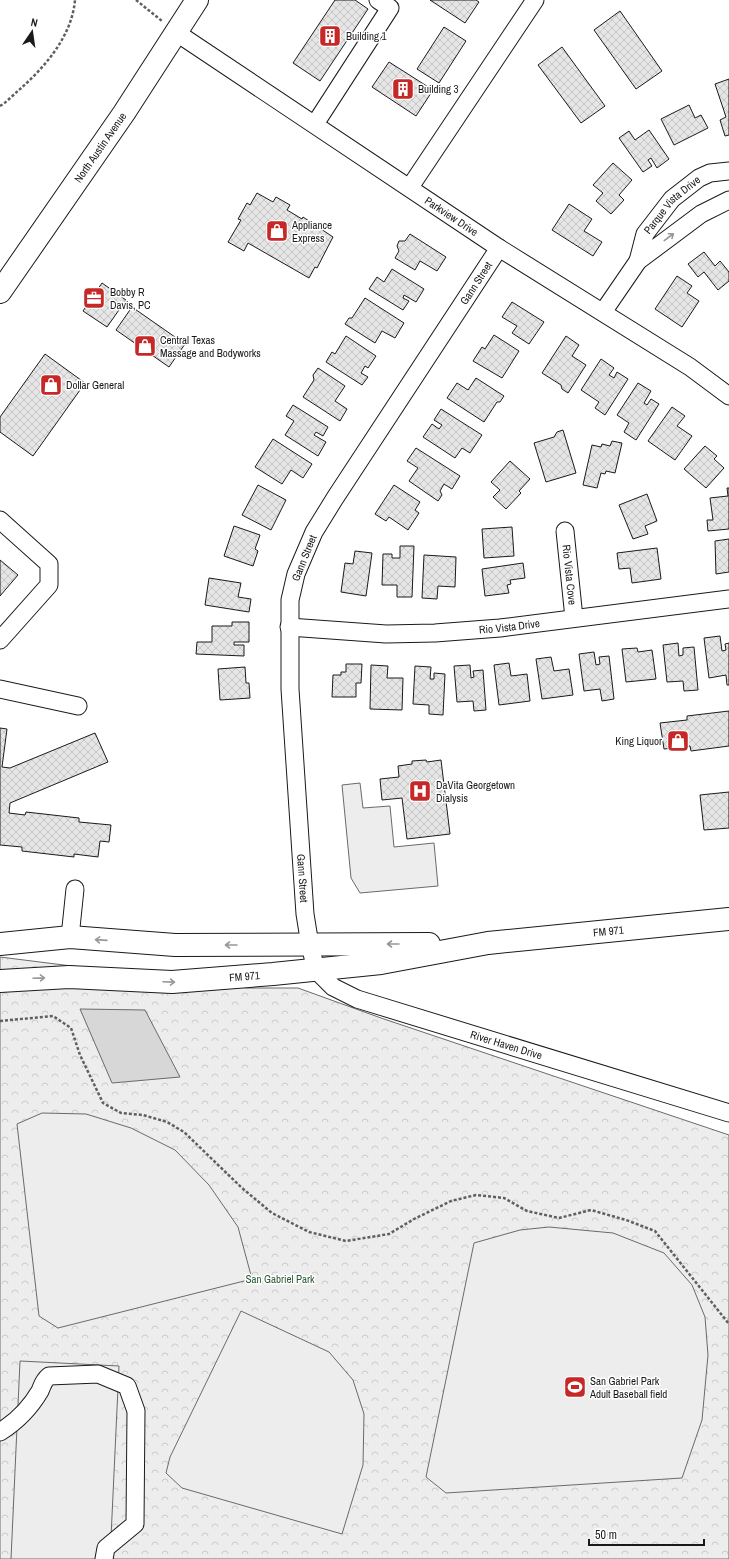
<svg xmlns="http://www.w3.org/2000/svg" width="729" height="1559" viewBox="0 0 729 1559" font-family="'Archivo Narrow',sans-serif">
<defs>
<pattern id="park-crowns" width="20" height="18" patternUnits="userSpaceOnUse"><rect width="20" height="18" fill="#ededed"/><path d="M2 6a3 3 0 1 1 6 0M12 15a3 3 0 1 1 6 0" fill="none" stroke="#cbcbcb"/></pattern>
<pattern id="building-cross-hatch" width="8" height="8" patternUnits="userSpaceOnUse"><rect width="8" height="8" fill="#e6e6e6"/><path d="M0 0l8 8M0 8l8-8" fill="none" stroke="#c5c5c5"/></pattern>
</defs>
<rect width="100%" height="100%" fill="#fff"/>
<polygon fill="url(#park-crowns)" stroke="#6a6a6a" points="0,957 247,988 298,988 381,1018 729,1135 729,1559 0,1559"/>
<g fill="#ededed" stroke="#6a6a6a">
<polygon points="360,783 363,808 390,806 394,847 434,843 438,886 360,893 351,878 342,785"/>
<polygon points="42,1113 86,1114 131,1128 175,1150 209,1185 238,1227 252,1279 58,1328 39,1316 17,1124"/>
<polygon points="549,1227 613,1233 664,1253 692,1285 705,1317 708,1355 702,1420 682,1478 446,1493 426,1477 474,1243 520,1230"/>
<polygon points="241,1311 329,1352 353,1380 364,1414 363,1465 342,1534 182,1488 166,1473 170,1457"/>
<polygon points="20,1361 119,1366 110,1559 11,1559"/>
</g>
<polygon fill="#d7d7d7" stroke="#6a6a6a" points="80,1009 145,1010 180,1077 112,1083"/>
<g fill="url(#building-cross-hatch)" stroke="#1a1a1a">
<polygon points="335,0 355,0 368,9 320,81 293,63"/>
<polygon points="430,0 476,0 479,2 465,23"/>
<polygon points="620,11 662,71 636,89 594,30"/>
<polygon points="444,27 466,41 439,83 417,69"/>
<polygon points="562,47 605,106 581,123 538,65"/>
<polygon points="389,62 433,90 416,116 372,87"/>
<polygon points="729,79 729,135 725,136 720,120 726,117 715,84"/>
<polygon points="689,105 695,118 701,115 708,128 674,145 661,119"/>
<polygon points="649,130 669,159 657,168 651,158 648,160 652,166 643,172 619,138 629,131 635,140"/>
<polygon points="613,163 632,180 619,195 624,200 611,214 596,201 603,193 593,185"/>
<polygon points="257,193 273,202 276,197 290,205 287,210 302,219 303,217 333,237 317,268 315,267 309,278 248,243 244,251 228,242 241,220 238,219 247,203 250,205"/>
<polygon points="569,204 592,219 584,231 602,242 593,256 552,230"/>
<polygon points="410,234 446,257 437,271 420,261 415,270 395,258 399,251 397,246 399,241 405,241"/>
<polygon points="704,252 715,266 720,261 729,272 729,281 718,290 704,272 698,277 688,264"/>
<polygon points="392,269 424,289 416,302 404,295 403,298 409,301 403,310 369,289 377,277 384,282"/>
<polygon points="677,276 692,286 687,293 699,301 682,327 655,309"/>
<polygon points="102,283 126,300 107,327 83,311"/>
<polygon points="365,298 404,323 395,338 382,331 375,343 345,324 349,318 352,318"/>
<polygon points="512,302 544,322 529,344 512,333 517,326 502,317"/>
<polygon points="132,307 185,344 169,367 116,330"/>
<polygon points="494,335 519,351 502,378 473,361 482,347 485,349"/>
<polygon points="346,336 376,356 368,368 365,366 361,373 368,377 362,385 326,362 332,352 335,354"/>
<polygon points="566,336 579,345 572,356 586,365 568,393 562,389 561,385 542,373"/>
<polygon points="45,354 85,383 33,456 0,432 0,417"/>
<polygon points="601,359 614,368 609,375 614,378 617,372 628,379 605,415 595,408 599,402 581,390"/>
<polygon points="318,368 345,386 335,401 347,409 340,421 303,397 314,380 313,375"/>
<polygon points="476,378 504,396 500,402 497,402 484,422 447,398 457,383 468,390"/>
<polygon points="638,383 651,391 644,403 647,405 651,399 659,404 636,440 624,432 629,423 617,415"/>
<polygon points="293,405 328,427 323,436 316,432 314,435 326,442 318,456 285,435 294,421 286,416"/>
<polygon points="672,407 685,416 677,426 692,436 675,460 648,441"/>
<polygon points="441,409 482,435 470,453 462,448 455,458 423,437 432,424 439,429 442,425 434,420"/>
<polygon points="563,430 576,473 546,482 534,443 554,437 557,432"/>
<polygon points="273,439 312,464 303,478 291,470 282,484 255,467"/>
<polygon points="612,441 622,443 615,473 606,471 605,474 601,473 597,488 583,485 592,445 601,447 602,444 610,446"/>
<polygon points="705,446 717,456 714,459 724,468 706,488 684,469"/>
<polygon points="416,448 460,476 452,489 444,484 440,491 442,495 438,501 409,481 418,468 407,461"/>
<polygon points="510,461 530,479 519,491 521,493 506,509 493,497 500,490 491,482"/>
<polygon points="258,485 286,500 271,530 242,515"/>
<polygon points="394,485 420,502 415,510 419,513 408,530 389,517 386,521 375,514"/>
<polygon points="727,488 729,488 729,529 708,531 707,520 713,520 710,498 728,496"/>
<polygon points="647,494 657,521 645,526 648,534 633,539 619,505"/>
<polygon points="234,526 260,535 255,549 258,551 253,566 224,556"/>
<polygon points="512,527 514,556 484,558 482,529"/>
<polygon points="729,539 729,572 716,574 715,541"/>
<polygon points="400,546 414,546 412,597 397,597 397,585 382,585 383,554 392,554 392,558 400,558"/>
<polygon points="657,548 661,579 632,583 630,568 619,569 617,553"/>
<polygon points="355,551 372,553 366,596 341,592 345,563 353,564"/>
<polygon points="424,555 456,557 455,587 438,586 437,599 422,598"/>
<polygon points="0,560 18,575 0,596"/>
<polygon points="523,563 525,578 510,580 511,584 507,585 509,593 485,596 482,569"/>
<polygon points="209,578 241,583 238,597 251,599 249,612 205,605"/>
<polygon points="232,622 249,622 249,642 234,642 234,645 244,645 244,656 196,654 197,642 212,642 212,626 232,626"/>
<polygon points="720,636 722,651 726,650 725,644 729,643 729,685 727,685 726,675 709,678 704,638"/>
<polygon points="678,643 679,656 683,655 683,648 694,647 698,690 684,691 683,681 667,682 663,645"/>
<polygon points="637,648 638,652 652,650 656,679 626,682 622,649"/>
<polygon points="594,652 596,665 600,664 599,657 609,656 614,699 602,701 600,689 584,691 579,654"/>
<polygon points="551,657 554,671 569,669 573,695 542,699 536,659"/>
<polygon points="509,663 511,676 527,674 530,701 499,705 494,665"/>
<polygon points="346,664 362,664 361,683 356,683 356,697 332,697 333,675 341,675 341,672 346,672"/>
<polygon points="371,665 388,666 387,678 403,678 402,710 370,709"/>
<polygon points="470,665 471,678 474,677 473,671 483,670 486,710 474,711 473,701 457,702 454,666"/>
<polygon points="415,666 431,667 430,679 434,679 434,673 445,674 443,715 429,714 429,705 413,704"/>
<polygon points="245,667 246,683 249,683 250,698 220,700 218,669"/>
<polygon points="729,711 729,746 691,751 690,746 664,749 660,723 687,720 687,716"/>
<polygon points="0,728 7,729 2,767 10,768 95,733 108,762 10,803 9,813 25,815 26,812 79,818 79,822 111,825 109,842 100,841 98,857 74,854 74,857 22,851 22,847 0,845"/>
<polygon points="426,760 427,762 441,760 450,834 407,839 402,798 382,800 380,779 399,777 398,766 412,764 412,761"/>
<polygon points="729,792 729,828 704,830 700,795"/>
</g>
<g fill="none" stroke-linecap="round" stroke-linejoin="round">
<g stroke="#1a1a1a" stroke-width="19">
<g id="minor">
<path id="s1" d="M177 33 499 248 690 367 729 396"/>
<polyline points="315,124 390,8 378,0"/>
<polyline points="410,187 535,0"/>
<path id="s2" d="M499 248 335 498 314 532 296 574 290 600V689L305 914 310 945 316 970 333 987 357 999 729 1113"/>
<path id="s3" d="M638 261 645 234 672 199 699 178 710 173 729 171"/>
<polyline points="603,312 638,261 701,214 729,200"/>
<polyline points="0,520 49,564 49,585 0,640"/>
<path id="s4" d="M565 531 574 618"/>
<path id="s5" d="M289 627 386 634 435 633 500 628 729 599"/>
<polyline points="0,689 78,706"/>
<polyline points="70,937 75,889"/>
<path d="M0 1432C16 1422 30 1408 40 1391 43 1384 43 1381 49 1376L98 1374 127 1386 136 1411 135 1524 106 1548 104 1559"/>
</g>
</g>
<g stroke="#1a1a1a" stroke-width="24">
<g id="major">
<path id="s6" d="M0 292 124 113 197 0"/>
<polyline points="0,944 70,937 175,945 429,944"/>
<path id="s7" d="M0 981 69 977 172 982 273 974 381 963 488 943 729 919"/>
</g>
</g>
<g stroke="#5f5f5f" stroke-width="2.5" stroke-dasharray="3 2" stroke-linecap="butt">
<polyline points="136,0 162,21"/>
<path d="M0 106C7 102 13 95 19 90 45 67 72 36 75 0"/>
<polyline points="0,1021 53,1016 71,1028 80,1055 103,1103 121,1113 143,1115 167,1122 184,1132 242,1188 272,1213 309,1232 346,1241 389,1234 414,1219 451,1201 476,1195 504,1198 527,1211 559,1218 591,1210 626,1220 655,1231 729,1324"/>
</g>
<use href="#minor" stroke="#fff" stroke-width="17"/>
<use href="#major" stroke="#fff" stroke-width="22"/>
</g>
<defs><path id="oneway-shaft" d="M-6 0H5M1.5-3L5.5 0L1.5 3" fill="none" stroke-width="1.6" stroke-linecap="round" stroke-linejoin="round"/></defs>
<g stroke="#989898">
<use href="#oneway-shaft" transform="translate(669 237) rotate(-37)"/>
<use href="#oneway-shaft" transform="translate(101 940) rotate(-176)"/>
<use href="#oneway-shaft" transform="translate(393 944) rotate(180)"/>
<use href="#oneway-shaft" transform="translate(231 945) rotate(-180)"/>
<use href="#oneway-shaft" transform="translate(39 978) rotate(-2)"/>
<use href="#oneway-shaft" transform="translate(169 982) rotate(2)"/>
</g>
<defs>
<g id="building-square" transform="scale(1.15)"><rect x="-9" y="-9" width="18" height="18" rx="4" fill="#c62828" stroke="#fff"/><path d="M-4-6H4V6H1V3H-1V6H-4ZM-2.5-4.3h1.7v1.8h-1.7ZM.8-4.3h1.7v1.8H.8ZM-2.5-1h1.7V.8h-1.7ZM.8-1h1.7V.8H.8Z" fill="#fff"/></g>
<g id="shop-square" transform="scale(1.15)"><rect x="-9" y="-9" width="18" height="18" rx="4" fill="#c62828" stroke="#fff"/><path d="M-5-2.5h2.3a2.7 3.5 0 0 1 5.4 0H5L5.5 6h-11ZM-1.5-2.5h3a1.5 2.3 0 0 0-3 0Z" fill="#fff"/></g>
<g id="office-square" transform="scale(1.15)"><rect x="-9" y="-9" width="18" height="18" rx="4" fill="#c62828" stroke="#fff"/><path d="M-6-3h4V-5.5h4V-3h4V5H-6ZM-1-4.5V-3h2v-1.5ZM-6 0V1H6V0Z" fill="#fff"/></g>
<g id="hospital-square" transform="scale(1.15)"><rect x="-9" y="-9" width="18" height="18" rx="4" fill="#c62828" stroke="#fff"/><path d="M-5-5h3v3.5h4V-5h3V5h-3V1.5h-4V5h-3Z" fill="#fff"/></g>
<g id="stadium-square" transform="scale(1.15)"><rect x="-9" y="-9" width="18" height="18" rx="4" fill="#c62828" stroke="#fff"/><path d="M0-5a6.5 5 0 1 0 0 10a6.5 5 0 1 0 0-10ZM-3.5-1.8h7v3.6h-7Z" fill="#fff"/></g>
</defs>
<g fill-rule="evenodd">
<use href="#building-square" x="330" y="36"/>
<use href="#building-square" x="403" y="89"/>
<use href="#shop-square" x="277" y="231"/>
<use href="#office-square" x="94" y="298"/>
<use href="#shop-square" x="145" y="346"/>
<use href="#shop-square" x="51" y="385"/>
<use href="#shop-square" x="678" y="741"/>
<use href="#hospital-square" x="420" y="791"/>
<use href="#stadium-square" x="575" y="1387"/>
</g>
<g text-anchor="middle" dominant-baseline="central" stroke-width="3" stroke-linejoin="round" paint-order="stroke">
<g font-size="11" fill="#1a1a1a" stroke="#fff" text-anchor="start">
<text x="346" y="36">Building 1</text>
<text x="418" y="89">Building 3</text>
<text x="292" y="225">Appliance<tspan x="292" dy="13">Express</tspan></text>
<text x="110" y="292">Bobby R<tspan x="110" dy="13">Davis, PC</tspan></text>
<text x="160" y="340">Central Texas<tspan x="160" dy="13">Massage and Bodyworks</tspan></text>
<text x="66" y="385">Dollar General</text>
<text x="662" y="741" text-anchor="end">King Liquor</text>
<text x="436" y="785">DaVita Georgetown<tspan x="436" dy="13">Dialysis</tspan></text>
<text x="590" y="1381">San Gabriel Park<tspan x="590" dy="13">Adult Baseball field</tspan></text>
</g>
<g font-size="11" fill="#1a1a1a" stroke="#fff">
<text stroke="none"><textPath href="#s6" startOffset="176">North Austin Avenue</textPath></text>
<text stroke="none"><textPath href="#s3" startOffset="68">Parque Vista Drive</textPath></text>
<text stroke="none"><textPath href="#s1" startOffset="330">Parkview Drive</textPath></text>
<text transform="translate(476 283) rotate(-57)">Gann Street</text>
<text transform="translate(304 558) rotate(-68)">Gann Street</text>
<text stroke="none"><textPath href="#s4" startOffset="44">Rio Vista Cove</textPath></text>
<text stroke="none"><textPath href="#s5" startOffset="221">Rio Vista Drive</textPath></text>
<text stroke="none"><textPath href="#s2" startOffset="690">Gann Street</textPath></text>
<text stroke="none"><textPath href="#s7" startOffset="612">FM 971</textPath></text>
<text stroke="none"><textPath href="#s7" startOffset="245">FM 971</textPath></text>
<text stroke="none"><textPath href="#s2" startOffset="990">River Haven Drive</textPath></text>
</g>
<g font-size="11" fill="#2b5a34" stroke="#fff">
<text x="280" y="1279">San Gabriel Park</text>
</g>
</g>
<g transform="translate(32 32) rotate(13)" stroke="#ffffff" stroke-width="3" paint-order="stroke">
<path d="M0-3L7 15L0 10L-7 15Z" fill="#1a1a1a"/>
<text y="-6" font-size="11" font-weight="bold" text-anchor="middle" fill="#1a1a1a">N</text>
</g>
<path d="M589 1539v6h115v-6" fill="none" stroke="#1a1a1a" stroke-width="2"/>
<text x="595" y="1539" font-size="12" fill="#1a1a1a" stroke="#ffffff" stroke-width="3" paint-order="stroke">50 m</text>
</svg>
